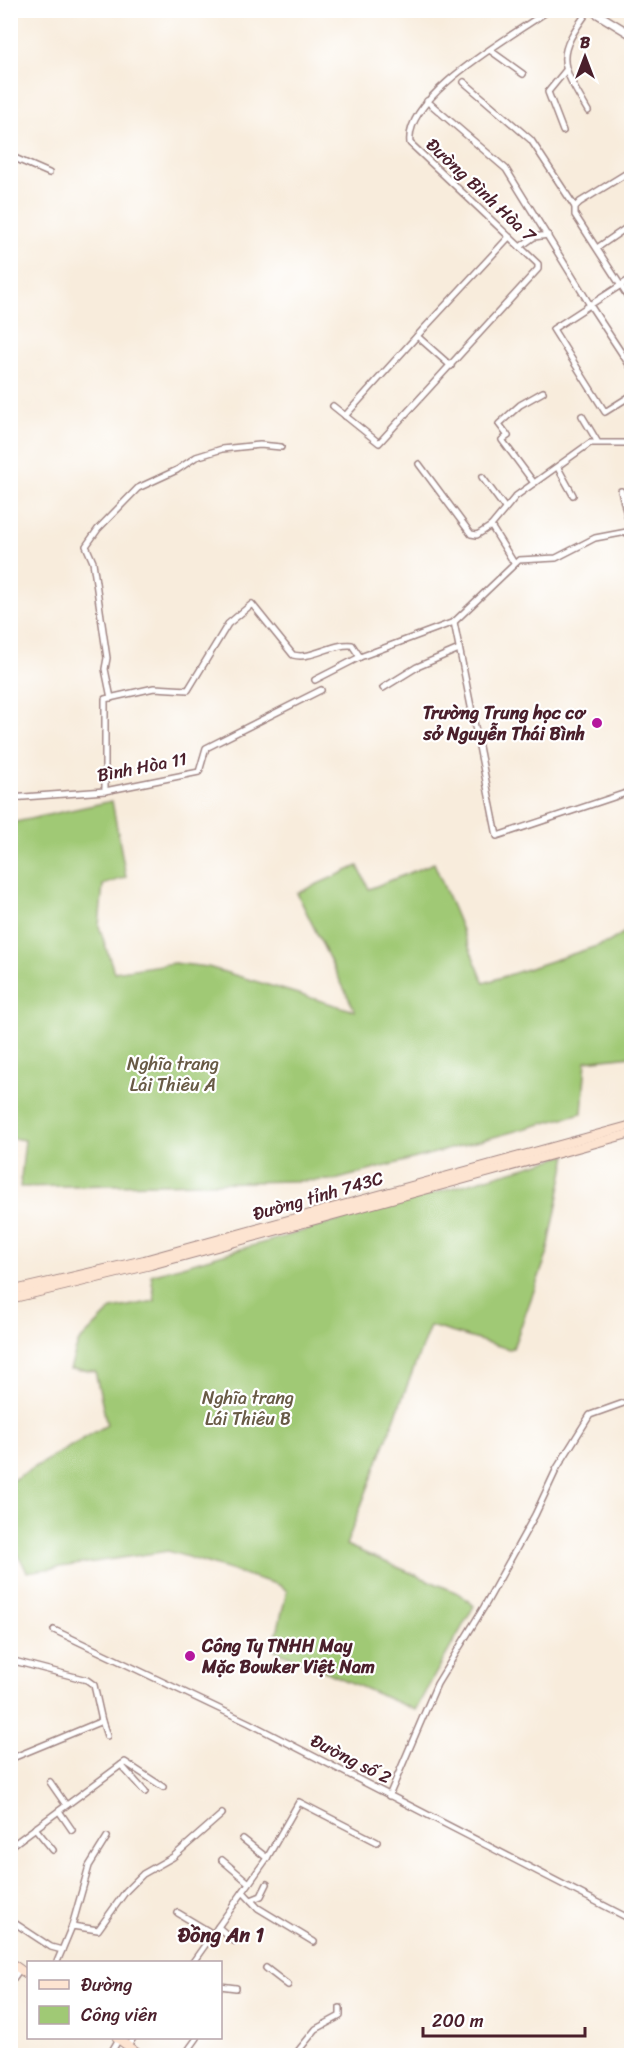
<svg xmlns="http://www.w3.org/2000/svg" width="642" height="2066" viewBox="0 0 642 2066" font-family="Sriracha,sans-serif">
<rect width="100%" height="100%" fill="#fff"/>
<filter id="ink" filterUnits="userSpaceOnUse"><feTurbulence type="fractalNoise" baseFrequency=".0167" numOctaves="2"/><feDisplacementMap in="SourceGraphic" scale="12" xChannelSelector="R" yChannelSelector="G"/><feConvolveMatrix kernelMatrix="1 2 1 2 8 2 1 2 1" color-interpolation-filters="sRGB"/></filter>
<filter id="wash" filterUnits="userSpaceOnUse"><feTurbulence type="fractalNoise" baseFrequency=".008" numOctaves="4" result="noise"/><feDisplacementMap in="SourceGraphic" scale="24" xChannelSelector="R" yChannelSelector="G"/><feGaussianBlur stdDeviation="1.35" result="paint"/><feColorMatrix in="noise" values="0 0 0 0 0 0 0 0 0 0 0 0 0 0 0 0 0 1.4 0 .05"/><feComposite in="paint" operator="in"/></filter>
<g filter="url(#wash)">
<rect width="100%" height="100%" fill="#f8ecdc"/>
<g fill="#a0c975" stroke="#757450" stroke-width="1.5">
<polygon points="112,801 126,877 103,885 99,926 114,972 174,963 208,967 355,1011 297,893 358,866 369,889 434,863 484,983 609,942 631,928 631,1056 586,1061 582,1113 335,1180 20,1187 25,1140 10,1138 11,823"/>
<polygon points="567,1155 547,1255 513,1348 509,1349 430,1326 346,1545 460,1594 474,1606 415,1710 273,1649 287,1591 279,1585 168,1551 27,1572 11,1540 11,1481 107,1425 95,1371 70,1369 78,1343 112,1309 155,1301 151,1275"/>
</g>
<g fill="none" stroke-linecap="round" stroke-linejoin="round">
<polyline stroke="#52c0c7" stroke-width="1.5" points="10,1605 14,1603"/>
</g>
</g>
<g filter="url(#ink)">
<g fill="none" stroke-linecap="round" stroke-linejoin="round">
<g stroke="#a18684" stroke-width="8">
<g id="minor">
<polyline points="625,31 632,22"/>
<polyline points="491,51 523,74"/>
<polyline points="464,82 531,140 575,207"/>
<polyline points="427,101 506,169 590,305 632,278"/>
<path d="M588 111C560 63 554 57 589 10"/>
<polyline points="563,131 548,92 566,70"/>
<polyline points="10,156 49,173"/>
<polyline points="632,170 580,202 575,207 575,215 632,303"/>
<polyline points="520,247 534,237 548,235"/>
<polyline points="597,248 632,224"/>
<polyline points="417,336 509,237"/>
<polyline points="632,369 590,305 553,329 605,412 632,395"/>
<path d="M333 406 379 443 538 269V264L410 143C404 95 513 36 549 10"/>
<polyline points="345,416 417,336 451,366"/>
<polyline points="582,416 597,441"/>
<polyline points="419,464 471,534 477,535 491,526"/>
<polyline points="558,468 573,495"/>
<polyline points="482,477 505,508"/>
<polyline points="534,483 502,440 508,436 499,424 520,405 543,392"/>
<polyline points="621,491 631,531"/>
<polyline points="514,563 491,526 516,496 590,443 632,443"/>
<polyline points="454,622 497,836 632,791"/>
<polyline points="315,680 360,657"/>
<polyline points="383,688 417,667 459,649"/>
<polyline points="111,698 105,669 107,658 93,562 86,546 98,529 138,488 177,470 196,457 222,449 260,445 281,447"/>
<path d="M105 791V699L154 688 188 690 228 624 252 604 293 655C312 660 331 643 352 645L360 657 454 622 519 560 556 558 595 538 632 531"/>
<polyline points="10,798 105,791 199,772 206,748 321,690"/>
<polyline points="54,1630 249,1723 632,1920"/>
<polyline points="10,1660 87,1680 94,1685 102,1721 10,1759"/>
<polyline points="102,1721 107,1736"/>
<polyline points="121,1765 145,1792"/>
<polyline points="50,1782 66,1805"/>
<polyline points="389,1796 437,1684 484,1607 535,1515 557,1468 590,1415 632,1400"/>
<polyline points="59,1811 72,1830"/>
<polyline points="35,1828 53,1850"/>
<polyline points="243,1839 267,1858"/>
<polyline points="10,1847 125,1762 163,1787"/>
<polyline points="222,1860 249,1883"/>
<polyline points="243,1892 258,1908 314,1942"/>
<polyline points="251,1900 261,1896 267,1884"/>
<polyline points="178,1913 213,1934"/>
<polyline points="10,1920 51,1947 62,1950"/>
<polyline points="72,1926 89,1866 107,1837"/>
<polyline points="218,1927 234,1941"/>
<polyline points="57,1962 72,1926 98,1930 126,1891 143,1874 173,1857 222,1814"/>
<polyline points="193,1962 267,1858 299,1802 377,1842"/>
<polyline points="266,1968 288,1985"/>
<polyline points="10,1983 20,1969"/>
<polyline points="220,1986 236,1988"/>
<polyline points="10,2046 24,2056"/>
<polyline points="128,2046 133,2038"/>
<polyline points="109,2056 119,2039"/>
<polyline points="184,2056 197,2038"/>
<polyline points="294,2056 316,2029 340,2016 340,2008"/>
</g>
</g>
<g stroke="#a18684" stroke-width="10">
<polyline id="tertiary" points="591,10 632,35"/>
</g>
<g stroke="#a18684" stroke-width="10">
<g id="secondary">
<polyline points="10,1291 144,1260 632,1125"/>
<polyline points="10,1299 151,1265 632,1133"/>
<polyline points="10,1962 28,1975"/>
<polyline points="117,2038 141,2056"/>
</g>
</g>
<use href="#minor" stroke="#fff" stroke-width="5"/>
<use href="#tertiary" stroke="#fff" stroke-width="7"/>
<use href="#secondary" stroke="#fde4d1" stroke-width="8"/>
</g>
</g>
<g fill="#b5179e" stroke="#fff" stroke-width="2">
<circle cx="597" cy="723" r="6"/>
<circle cx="190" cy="1656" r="6"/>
</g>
<g text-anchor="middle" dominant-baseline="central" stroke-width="4.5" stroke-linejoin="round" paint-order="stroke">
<g font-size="18" fill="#4a1f2b" stroke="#fff">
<text transform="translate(481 190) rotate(43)">Đường Bình Hòa 7</text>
<text transform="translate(142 767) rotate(-11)">Bình Hòa 11</text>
<text transform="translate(318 1196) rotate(-16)">Đường tỉnh 743C</text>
<text transform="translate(351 1759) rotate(27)">Đường số 2</text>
</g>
<g font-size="18" font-weight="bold" fill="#4a1f2b" stroke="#fff" text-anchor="end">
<text x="585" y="713">Trường Trung học cơ<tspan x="585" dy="21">sở Nguyễn Thái Bình</tspan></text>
<text x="202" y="1646" text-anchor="start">Công Ty TNHH May<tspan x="202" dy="21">Mặc Bowker Việt Nam</tspan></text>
</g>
<g font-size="18" fill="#685a45" stroke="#fff">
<text x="173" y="1064">Nghĩa trang<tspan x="173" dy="21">Lái Thiêu A</tspan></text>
<text x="248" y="1398">Nghĩa trang<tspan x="248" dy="21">Lái Thiêu B</tspan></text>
</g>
<g font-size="20" font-weight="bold" fill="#4a1f2b" stroke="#fff">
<text x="221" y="1935">Đồng An 1</text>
</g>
</g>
<rect width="642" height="2066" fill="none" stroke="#fff" stroke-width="36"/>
<rect x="27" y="1961" width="195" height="78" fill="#ffffff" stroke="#b7a5aa" stroke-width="1.5"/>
<rect x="39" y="1980" width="30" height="9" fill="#fde4d1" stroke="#b7a5aa" stroke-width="1.5"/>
<text x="81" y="1991" font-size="18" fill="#4a1f2b">Đường</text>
<rect x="39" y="2006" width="30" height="18" fill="#a0c975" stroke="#b7a5aa" stroke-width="1.5"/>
<text x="81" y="2021" font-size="18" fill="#4a1f2b">Công viên</text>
<g transform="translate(585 57)" stroke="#ffffff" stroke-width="4.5" paint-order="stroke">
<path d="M0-4.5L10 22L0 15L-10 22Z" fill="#4a1f2b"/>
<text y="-9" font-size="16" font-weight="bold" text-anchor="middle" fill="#4a1f2b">B</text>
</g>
<path d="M423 2027v9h162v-9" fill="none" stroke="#4a1f2b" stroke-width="3"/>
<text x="432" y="2027" font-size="18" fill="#4a1f2b" stroke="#ffffff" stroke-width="4.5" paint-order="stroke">200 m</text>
</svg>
